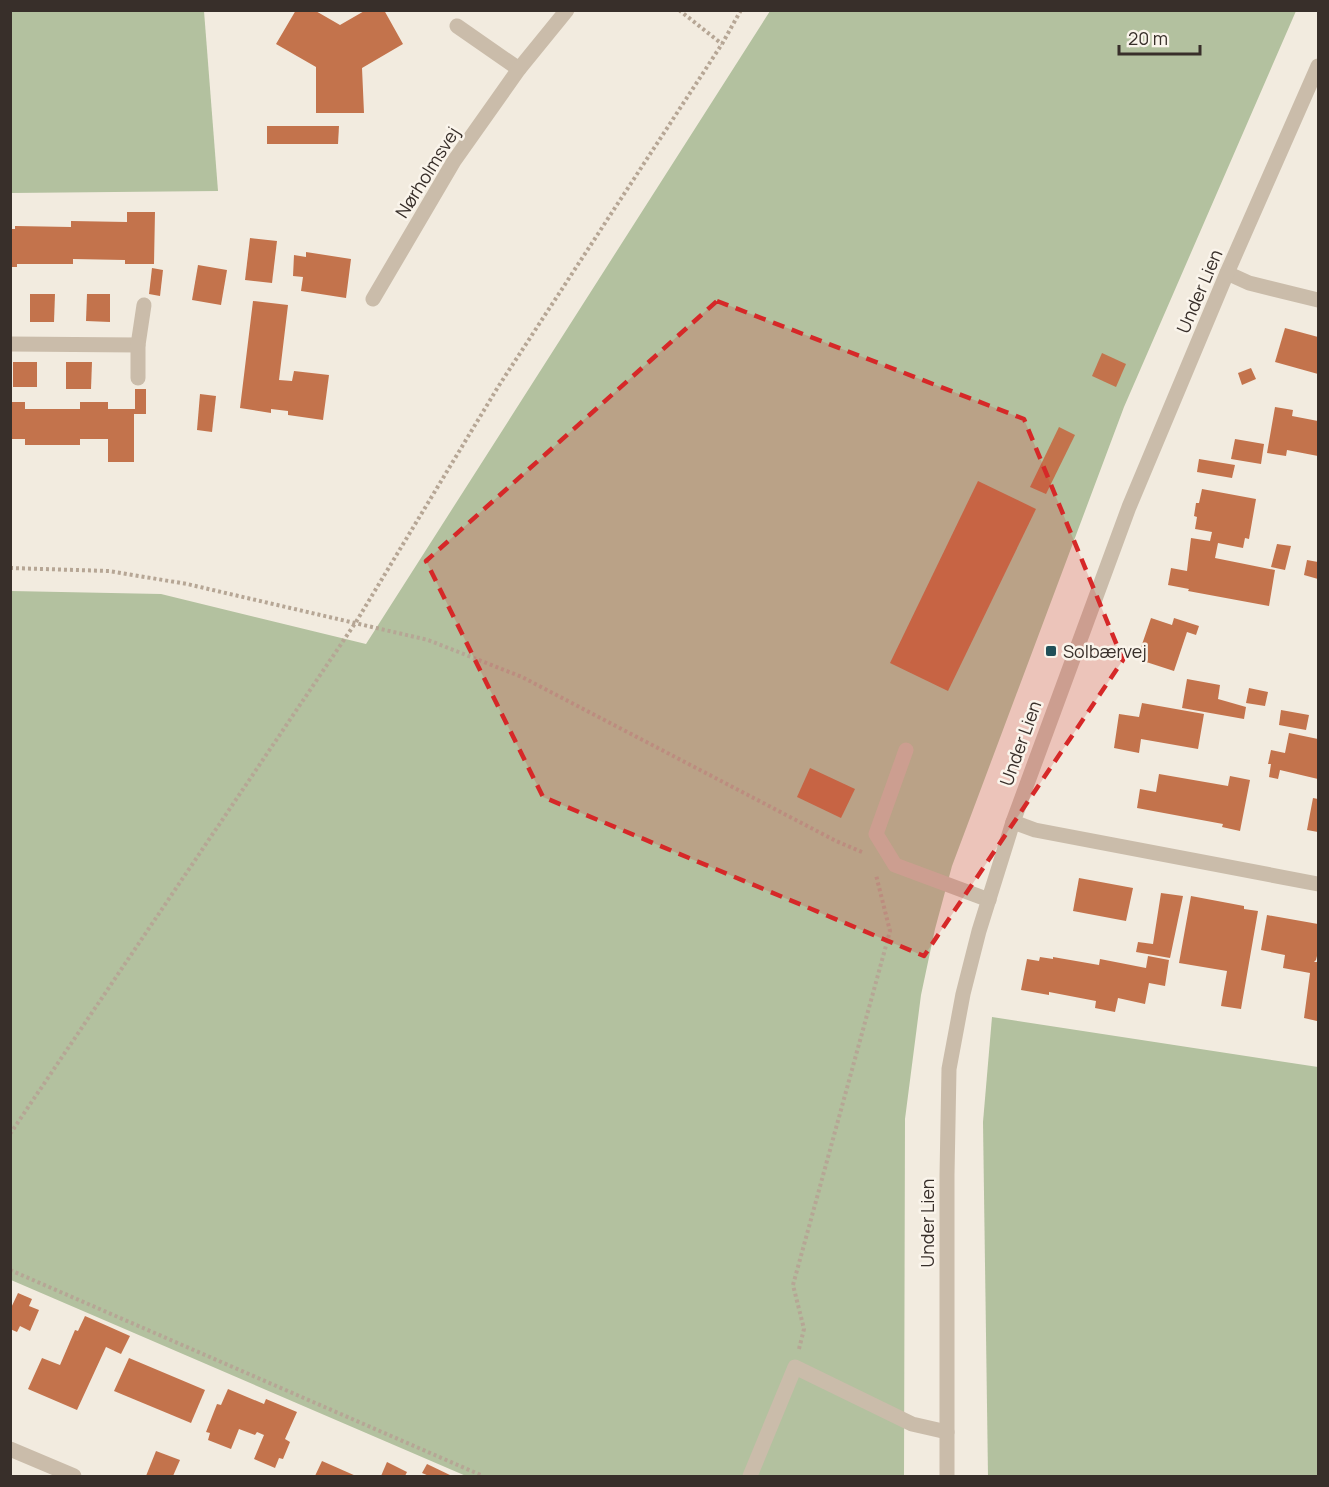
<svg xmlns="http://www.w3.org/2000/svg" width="1329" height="1487" viewBox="0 0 1329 1487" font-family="Manrope,sans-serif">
<rect width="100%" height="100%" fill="#f2ebdf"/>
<g fill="#b3c19f">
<polygon points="10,11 204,11 218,191 11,193"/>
<polygon points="770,11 1296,11 1124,407 952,866 935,929 921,995 905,1119 904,1476 466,1476 11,1280 11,591 161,594 366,644"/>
<polygon points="992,1017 1318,1067 1318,1476 988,1476 983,1122"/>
</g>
<g fill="#c3734c">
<polygon points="296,10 314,10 340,25 366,10 384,10 403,44 362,68 364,113 316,113 316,67 276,44"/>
<polygon points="267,126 339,126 338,144 267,144"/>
<polygon points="127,212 155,212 154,264 125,264 125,260 73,259 73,264 17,264 17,267 10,267 10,229 15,229 15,226 71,227 71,221 127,222"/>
<polygon points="250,238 277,241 272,283 245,280"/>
<polygon points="306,252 351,259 346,298 301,291 303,277 293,276 294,255 306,257"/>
<polygon points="198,265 227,270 221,305 192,300"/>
<polygon points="152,268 163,270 160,296 149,294"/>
<polygon points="30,294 55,294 54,322 30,322"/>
<polygon points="87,294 110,294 110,322 86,321"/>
<polygon points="253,301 288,305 279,380 292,381 294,371 329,375 323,420 288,415 288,411 271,409 271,413 240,408"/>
<polygon points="1285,328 1318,337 1318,374 1275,362"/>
<polygon points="1102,353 1126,364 1116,387 1092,376"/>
<rect x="13" y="362" width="24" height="25"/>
<polygon points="66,362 92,362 91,389 66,389"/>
<polygon points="1251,368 1256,379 1242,385 1238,373"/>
<polygon points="135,389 146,389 146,414 134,414 134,462 108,462 108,439 80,439 80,445 25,445 25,439 10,439 10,402 25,402 25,409 80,409 80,402 108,402 108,409 135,409"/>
<polygon points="200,394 216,396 212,432 197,430"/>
<polygon points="1275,407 1293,410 1292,416 1318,421 1318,456 1287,450 1286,456 1267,453"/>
<polygon points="1059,427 1075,435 1046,494 1030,487"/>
<polygon points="1235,439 1264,444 1261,464 1231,459"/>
<polygon points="1199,459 1235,465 1232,478 1197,472"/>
<polygon points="978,481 1036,509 948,691 890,663"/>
<polygon points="1202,489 1256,499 1249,539 1245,538 1243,548 1218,543 1215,558 1275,570 1269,606 1188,591 1189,589 1168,585 1171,568 1187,571 1191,538 1210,541 1212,532 1195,529 1197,517 1194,516 1196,503 1199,503"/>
<polygon points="1277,544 1291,546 1285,570 1271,567"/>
<polygon points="1307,560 1318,562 1318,579 1304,575"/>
<polygon points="1151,618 1172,625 1174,618 1199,626 1196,635 1187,632 1174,671 1137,659"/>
<polygon points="1187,679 1220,685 1218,699 1246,707 1244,719 1182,708"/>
<polygon points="1249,688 1268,692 1265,706 1246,703"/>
<polygon points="1142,703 1204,714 1198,749 1141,739 1139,753 1114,748 1119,714 1139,717"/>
<polygon points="1281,710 1309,715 1306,730 1279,725"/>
<polygon points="1289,733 1318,739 1318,779 1280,770 1278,779 1269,777 1271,764 1268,764 1271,750 1285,753"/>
<polygon points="810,768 855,789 841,818 797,797"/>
<polygon points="1159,774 1228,786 1230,776 1250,780 1240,831 1222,827 1223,824 1137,808 1140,789 1156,792"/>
<polygon points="1313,798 1318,799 1318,832 1307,830"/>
<polygon points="1079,878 1133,888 1126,921 1073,911"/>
<polygon points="1161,893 1183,896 1170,958 1136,952 1138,942 1153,944"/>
<polygon points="1191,896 1244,906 1244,909 1258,911 1241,1009 1221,1006 1227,971 1179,963"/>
<polygon points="1267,915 1318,924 1318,952 1316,960 1314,962 1318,962 1318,1010 1317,1021 1304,1018 1310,973 1283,968 1285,955 1261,950"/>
<polygon points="1148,956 1169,960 1165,986 1149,983 1145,1004 1118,998 1115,1012 1095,1008 1096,1001 1049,992 1049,995 1021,990 1027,959 1039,961 1040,957 1053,959 1053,957 1099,965 1100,959 1146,968"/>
<polygon points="18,1293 32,1299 29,1306 39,1310 30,1331 20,1326 17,1332 10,1329 10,1310"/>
<polygon points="85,1316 130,1336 121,1354 106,1347 77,1410 28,1389 42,1358 60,1365 75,1330 78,1331"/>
<polygon points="129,1358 205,1390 191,1423 114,1391"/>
<polygon points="228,1389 264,1404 266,1399 297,1412 285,1439 290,1442 283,1459 279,1458 275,1468 254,1459 264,1435 257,1432 255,1435 239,1429 231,1449 208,1440 210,1433 206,1432 217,1404 221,1405"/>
<polygon points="156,1451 180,1460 173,1476 146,1476"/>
<polygon points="322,1461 356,1476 315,1476"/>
<polygon points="387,1462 407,1472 405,1476 381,1476"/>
<polygon points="427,1464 452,1476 429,1476 422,1473"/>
</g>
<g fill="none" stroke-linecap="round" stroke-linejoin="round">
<g stroke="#b6a695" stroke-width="4" stroke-dasharray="3 3" stroke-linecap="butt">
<polyline points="679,10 722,44"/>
<polyline points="10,568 109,571 187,584 428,640 522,677 836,841 862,852"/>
<polyline points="10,1134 356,622 498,387 722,44 741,10"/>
<polyline points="10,1270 483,1476"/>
<polyline points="799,1349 804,1329 793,1285 890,931 876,875"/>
</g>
<g stroke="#cabcaa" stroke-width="15">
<polyline points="457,26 519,69"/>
<polyline points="906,750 876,834 895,865 989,900"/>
<polyline points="750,1476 795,1367 912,1424 947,1432"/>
</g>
<g stroke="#cabcaa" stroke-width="15">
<polyline points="1227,273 1249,283 1318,300"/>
<polyline points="373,299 454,161 519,69 567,10"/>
<polyline points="10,344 138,345 144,305"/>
<polyline points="138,378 138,345"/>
<polyline points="1013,822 1035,830 1318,884"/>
<polyline points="10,1449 74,1476"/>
</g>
<polyline stroke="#cabcaa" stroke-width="15" points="947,1476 947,1175 949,1069 963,994 979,931 1013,822 1129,507 1227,273 1318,66"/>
</g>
<path fill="#d62828" fill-opacity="0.2" stroke="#d62828" stroke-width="4.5" stroke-dasharray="12 8" stroke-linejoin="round" d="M717 301 1024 419 1123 660 924 956 543 797 426 561Z"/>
<rect fill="#205059" stroke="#faf4eb" stroke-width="2" x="1045" y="645" width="12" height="12" rx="3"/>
<g text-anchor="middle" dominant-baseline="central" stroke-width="5" stroke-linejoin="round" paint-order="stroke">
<g font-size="18" fill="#382f2a" stroke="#faf4eb">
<text transform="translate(427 172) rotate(-58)">Nørholmsvej</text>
<text transform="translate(1199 291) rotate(-67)">Under Lien</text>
<text transform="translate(1020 743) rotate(-70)">Under Lien</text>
<text transform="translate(927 1223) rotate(-90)">Under Lien</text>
</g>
<g font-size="18" fill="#382f2a" stroke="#faf4eb" text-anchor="start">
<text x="1063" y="651">Solbærvej</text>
</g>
</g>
<rect width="1329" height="1487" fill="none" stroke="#382f2a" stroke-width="24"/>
<path d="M1119 45v9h81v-9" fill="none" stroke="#382f2a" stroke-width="3"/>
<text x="1128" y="45" font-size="18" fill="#382f2a" stroke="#faf4eb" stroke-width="4.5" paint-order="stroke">20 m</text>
</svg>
